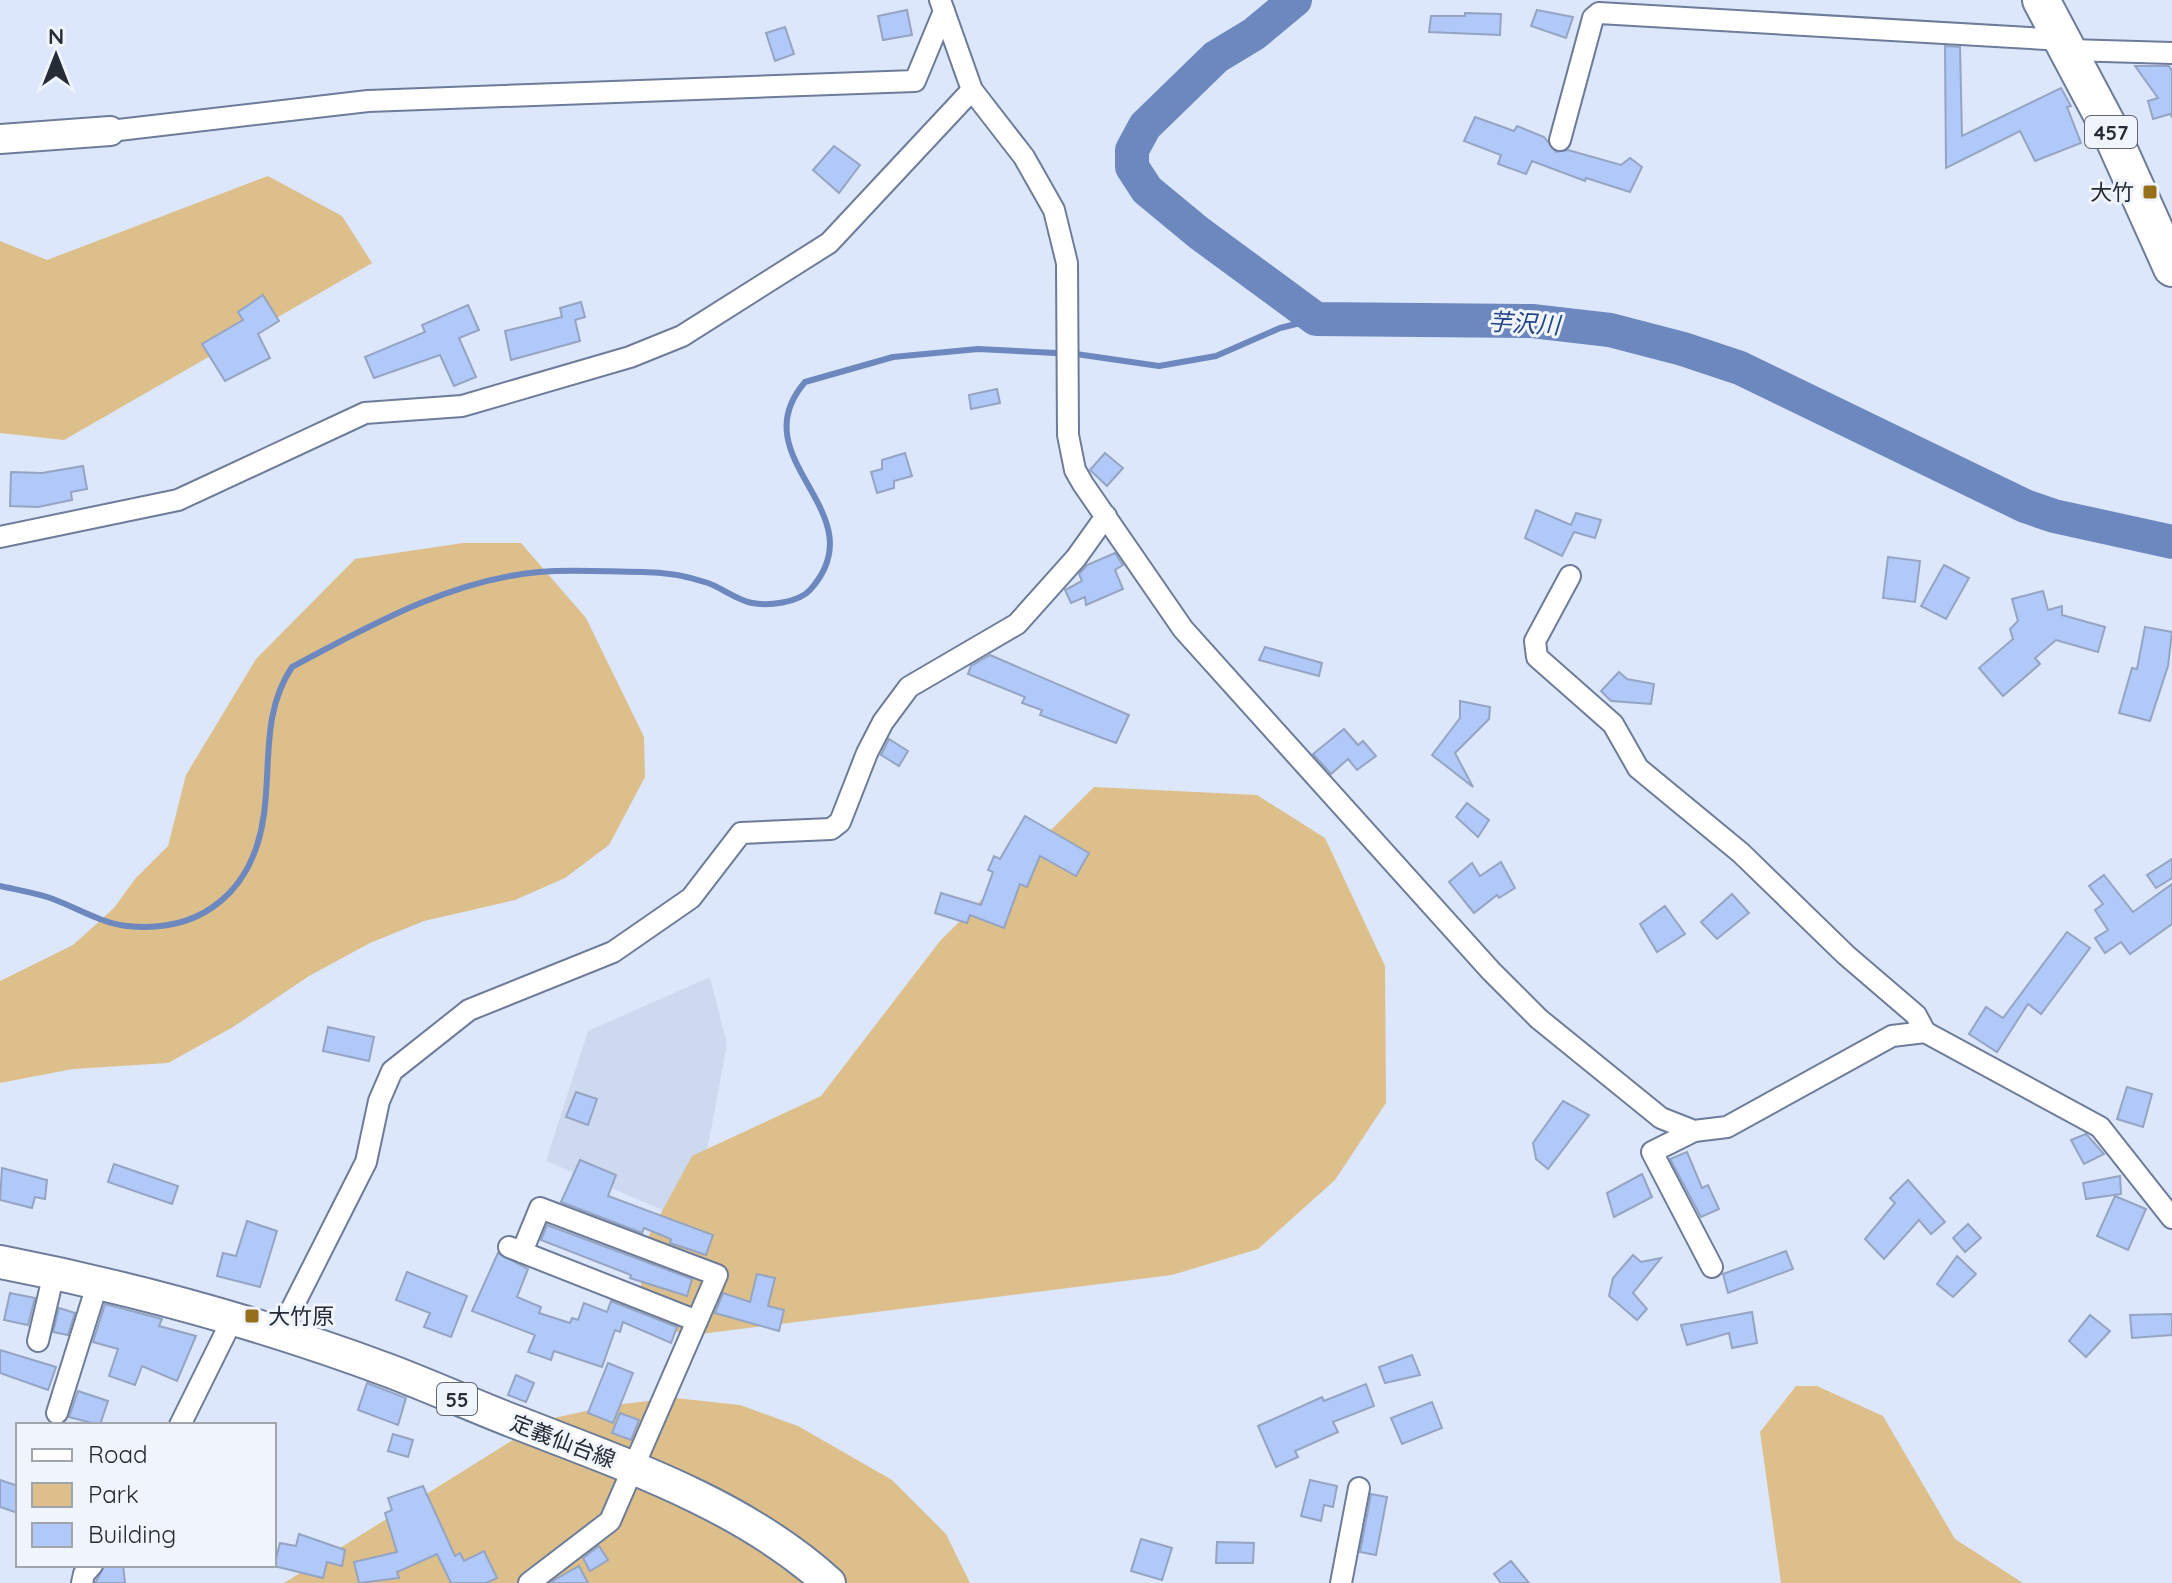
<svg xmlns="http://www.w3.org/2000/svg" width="2172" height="1583" viewBox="0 0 2172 1583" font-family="Quicksand,'Noto Sans JP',sans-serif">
<rect width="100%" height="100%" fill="#dde7fb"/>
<polygon fill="#cdd9ef" points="710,977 727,1044 698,1199 718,1233 546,1161 588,1031"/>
<g fill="#dcbf8a">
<polygon points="268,176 342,216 372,263 64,440 0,433 0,241 47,260"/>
<polygon points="463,543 521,543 586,618 644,737 645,777 609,845 565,878 515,900 424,921 370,943 309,976 233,1027 168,1063 73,1069 0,1083 0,981 73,945 114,908 135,879 168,846 186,775 256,659 355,559"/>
<polygon points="1094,787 1257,795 1325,838 1385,966 1386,1103 1335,1180 1258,1249 1172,1275 684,1336 641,1310 641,1250 692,1156 821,1096 940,941"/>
<polygon points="1796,1386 1817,1386 1883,1416 1955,1539 2023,1583 1781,1583 1760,1432"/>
<polygon points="675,1398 740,1405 798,1426 892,1480 946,1534 970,1583 284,1583 545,1420 613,1405"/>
</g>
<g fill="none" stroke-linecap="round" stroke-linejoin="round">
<path stroke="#6c88be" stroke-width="6" d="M0 886C17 890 37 893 53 899 77 908 101 923 127 926 204 934 254 889 264 814 271 762 262 712 292 667 369 626 450 580 539 572 573 569 609 572 643 572 664 572 687 576 708 583 722 588 737 600 752 603 768 606 798 603 810 590 880 512 738 460 805 382L893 357 978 349 1076 354 1159 366 1216 356 1280 328 1316 319"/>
<polyline stroke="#6c88be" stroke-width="34" points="1295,0 1254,34 1216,57 1145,126 1132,150 1132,167 1147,190 1199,233 1316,319 1532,321 1610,330 1683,349 1740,368 2025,506 2054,516 2172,542"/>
</g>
<g fill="#b0c9f8" stroke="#94a4c2" stroke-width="2">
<polygon points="907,10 912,35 883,40 878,16"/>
<polygon points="1537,10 1573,17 1566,38 1531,26"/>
<polygon points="1465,13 1501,14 1500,35 1429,32 1431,16 1465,16"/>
<polygon points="785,27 794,54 775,61 766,33"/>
<polygon points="1945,46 1960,47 1962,136 2061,88 2071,106 2067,107 2081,143 2035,161 2020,131 1946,168"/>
<polygon points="2135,66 2169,66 2172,71 2172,117 2170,114 2153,119 2148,101 2158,98"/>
<polygon points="1475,117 1514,131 1517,126 1544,137 1556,152 1568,150 1621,165 1630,158 1642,167 1630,192 1586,178 1585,181 1532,161 1526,174 1498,164 1501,155 1464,141"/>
<polygon points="834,146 860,165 839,193 813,170"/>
<polygon points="263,295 279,321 258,334 270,358 225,381 202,344 243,320 238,312"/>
<polygon points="581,302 585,317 575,320 580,341 511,360 505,331 562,317 560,308"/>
<polygon points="468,305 479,330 459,338 476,377 454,386 440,355 374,378 365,357 425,332 422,325"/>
<polygon points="997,389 1000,403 971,409 969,395"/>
<polygon points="905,453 912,476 894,481 894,488 877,493 871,472 882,469 882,460"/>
<polygon points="1105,453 1123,468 1107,486 1090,470"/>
<polygon points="83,466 87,489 71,492 72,500 38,507 10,506 11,472 42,473"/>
<polygon points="1536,510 1571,525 1576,513 1601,520 1595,538 1574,532 1562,556 1525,538"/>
<polygon points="1115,553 1123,565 1115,570 1123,589 1086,605 1085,597 1071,603 1065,590 1082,581 1079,574 1087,565"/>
<polygon points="1888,557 1920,561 1915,602 1883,598"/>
<polygon points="1944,565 1969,578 1946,619 1921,606"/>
<polygon points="2043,591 2048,610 2062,606 2062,615 2105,627 2098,652 2056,640 2035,658 2040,664 2003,696 1979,668 2013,639 2010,629 2018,621 2012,599"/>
<polygon points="2145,627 2172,632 2168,666 2150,721 2119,713 2132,668 2137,669"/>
<polygon points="1265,647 1322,663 1319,676 1259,660"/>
<polygon points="990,655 1129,715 1116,743 1040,715 1042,710 1022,703 1025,697 968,674 971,666"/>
<polygon points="1619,672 1627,679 1654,684 1651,704 1611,701 1601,691"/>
<polygon points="1460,701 1490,707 1489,719 1455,753 1473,787 1432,755 1460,718"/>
<polygon points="1344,729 1358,745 1363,741 1376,756 1357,770 1348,759 1331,774 1313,754"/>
<polygon points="889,739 908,751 899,766 881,755"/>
<polygon points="1467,803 1489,820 1478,837 1456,817"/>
<polygon points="1025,816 1089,853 1076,876 1040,856 1027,887 1020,884 1004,928 970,915 967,923 935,913 941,893 981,905 993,872 988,870 994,856 1000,859"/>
<polygon points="2172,859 2172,878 2156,888 2147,875"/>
<polygon points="1501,862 1515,888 1499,898 1497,895 1474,913 1449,882 1472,863 1480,876"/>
<polygon points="2104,875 2133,912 2172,884 2172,924 2130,954 2121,942 2105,953 2095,938 2108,930 2095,910 2103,904 2089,886"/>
<polygon points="1732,894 1749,913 1717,939 1701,922"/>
<polygon points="1665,906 1685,934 1657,952 1640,924"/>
<polygon points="2067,932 2090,948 2041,1014 2028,1004 1997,1052 1969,1034 1986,1007 2003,1018"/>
<polygon points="328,1027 374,1037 369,1061 323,1051"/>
<polygon points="2127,1087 2152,1094 2143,1127 2117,1119"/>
<polygon points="576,1092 597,1099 588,1125 566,1117"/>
<polygon points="1563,1101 1589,1115 1548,1169 1536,1159 1533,1143"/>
<polygon points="2086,1134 2104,1154 2084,1164 2071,1140"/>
<polygon points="1687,1152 1702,1188 1708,1185 1719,1209 1701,1217 1670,1159"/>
<polygon points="580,1160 616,1175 608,1196 713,1235 706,1255 670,1243 671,1239 644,1228 642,1233 561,1202"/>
<polygon points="114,1164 178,1186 172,1204 108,1182"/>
<polygon points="2,1168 47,1180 45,1199 35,1197 32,1208 0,1200"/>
<polygon points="1642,1174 1652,1197 1614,1217 1607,1193"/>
<polygon points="2120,1176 2121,1194 2086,1199 2083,1183"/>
<polygon points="1908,1180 1945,1222 1931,1234 1919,1220 1884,1259 1865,1239 1895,1203 1890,1198"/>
<polygon points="2115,1196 2146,1209 2128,1250 2097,1236"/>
<polygon points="247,1221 277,1231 260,1287 217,1276 223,1253 236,1256"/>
<polygon points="1968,1224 1981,1238 1965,1252 1953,1238"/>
<polygon points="547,1225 692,1279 687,1296 630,1278 631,1275 541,1240"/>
<polygon points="1786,1251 1793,1269 1728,1293 1723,1274"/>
<polygon points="498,1253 528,1269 517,1297 541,1307 539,1313 570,1323 572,1318 578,1320 584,1303 607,1312 611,1301 677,1327 671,1343 623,1322 620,1332 615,1330 602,1367 554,1351 551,1360 528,1352 535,1335 472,1311"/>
<polygon points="1633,1255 1641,1262 1661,1258 1633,1293 1647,1309 1637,1320 1609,1296 1613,1278"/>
<polygon points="1957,1256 1976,1274 1953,1297 1937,1284"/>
<polygon points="407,1272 467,1296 451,1337 424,1327 430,1313 396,1300"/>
<polygon points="757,1274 775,1278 768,1306 784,1310 779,1331 715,1313 723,1293 750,1302"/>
<polygon points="10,1293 35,1298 28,1325 4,1320"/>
<polygon points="105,1304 162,1319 159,1326 196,1336 177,1381 142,1366 135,1385 109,1376 118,1349 93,1342"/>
<polygon points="59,1308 75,1313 68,1335 53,1332"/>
<polygon points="1752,1312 1757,1343 1732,1348 1729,1333 1687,1345 1681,1325"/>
<polygon points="2172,1314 2172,1335 2132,1338 2130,1315"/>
<polygon points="2090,1315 2110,1331 2086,1357 2069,1341"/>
<polygon points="0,1350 56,1367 48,1390 0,1373"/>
<polygon points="1412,1355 1420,1375 1385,1383 1379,1367"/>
<polygon points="608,1363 633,1373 613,1423 588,1413"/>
<polygon points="516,1375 534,1383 526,1402 508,1395"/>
<polygon points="367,1383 406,1398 398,1425 358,1410"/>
<polygon points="1366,1384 1374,1406 1333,1422 1338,1432 1295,1451 1298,1457 1276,1467 1258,1426 1322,1397 1324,1401"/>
<polygon points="78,1391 108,1401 100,1425 69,1417"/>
<polygon points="1432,1402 1442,1428 1402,1444 1391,1418"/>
<polygon points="620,1413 639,1420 631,1440 612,1433"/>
<polygon points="393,1434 413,1440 408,1457 388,1451"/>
<polygon points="0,1480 18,1486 18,1513 0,1507"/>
<polygon points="1310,1480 1337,1486 1333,1507 1324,1505 1321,1521 1301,1516"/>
<polygon points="423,1486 455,1556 460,1553 464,1561 484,1551 497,1578 486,1583 451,1583 437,1554 397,1572 399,1578 359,1583 354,1562 397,1552 385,1513 392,1510 388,1498"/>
<polygon points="1371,1494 1387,1497 1376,1555 1360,1552"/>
<polygon points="299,1534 345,1550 342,1566 327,1562 323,1578 274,1566 280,1543 296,1546"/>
<polygon points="1141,1539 1172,1548 1162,1580 1131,1571"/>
<polygon points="1217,1542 1254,1543 1253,1563 1216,1563"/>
<polygon points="599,1546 608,1560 590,1571 583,1558"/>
<polygon points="1511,1561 1529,1583 1501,1583 1494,1574"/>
<polygon points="105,1565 123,1565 125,1583 95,1583"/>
<polygon points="579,1566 588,1583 550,1583 556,1579"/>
</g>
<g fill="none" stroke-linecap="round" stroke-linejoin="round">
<g stroke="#6d7c99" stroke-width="24">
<g id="street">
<polyline points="940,0 972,90 1024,157 1054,210 1067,263 1068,435 1075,470 1083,484 1183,629 1491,971 1539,1019 1661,1118 1694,1131 1727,1127 1892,1036 1925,1032 2100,1127 2172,1218"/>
<polyline points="2069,50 2172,53"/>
<polyline points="110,131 368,101 915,81 944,11"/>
<polyline points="1560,140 1593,18 1599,13 2064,40"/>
<polyline points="0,537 178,500 365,413 462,406 630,357 682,336 829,243 972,90"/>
<polyline points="1570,576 1535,641 1537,657 1613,724 1638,768 1741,853 1846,955 1916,1015 1925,1032"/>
<polyline points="1694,1131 1652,1152 1712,1267"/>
<polyline points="509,1247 697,1321"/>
<polyline points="522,1252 540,1208 717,1275 610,1521 529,1583"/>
<polyline points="279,1334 366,1162 379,1101 392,1071 469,1010 613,952 691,898 741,833 831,829 840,822 867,753 883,722 909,687 1017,624 1076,558 1106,516"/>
<polyline points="38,1341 54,1273"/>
<polyline points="57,1413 98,1282"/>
<polyline points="180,1425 233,1318"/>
<polyline points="82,1583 84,1574 92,1565"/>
<polyline points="1341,1583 1359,1488"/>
</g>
</g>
<g stroke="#6d7c99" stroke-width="32">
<polyline id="secondary" points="0,139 110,131"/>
</g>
<g stroke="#6d7c99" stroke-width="36">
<path id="primary" d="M0 1262C133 1288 264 1324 390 1371 432 1387 472 1405 513 1421 623 1464 741 1503 829 1583"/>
</g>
<g stroke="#6d7c99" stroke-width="40">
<polyline id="highway" points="2041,0 2109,128 2172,268"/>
</g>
<use href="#street" stroke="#fff" stroke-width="20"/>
<use href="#secondary" stroke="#fff" stroke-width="28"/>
<use href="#primary" stroke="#fff" stroke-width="32"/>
<use href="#highway" stroke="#fff" stroke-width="36"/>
</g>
<g fill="#956f19" stroke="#f0f4fb" stroke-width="3">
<rect x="2142" y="184" width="16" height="16" rx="4"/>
<rect x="244" y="1308" width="16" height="16" rx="4"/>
</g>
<g text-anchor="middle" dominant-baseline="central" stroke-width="6" stroke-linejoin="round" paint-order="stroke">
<g fill="#f0f4fb" stroke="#626772" stroke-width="2">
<rect x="2085" y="116" width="52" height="32" rx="6"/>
<rect x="437" y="1383" width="40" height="32" rx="6"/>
</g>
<g font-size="20" font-weight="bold" fill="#252b37">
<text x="2111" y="132">457</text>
<text x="457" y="1399">55</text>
</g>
<g font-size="22" fill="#252b37" stroke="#f0f4fb" text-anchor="end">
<text x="2134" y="192">大竹</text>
<text x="268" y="1316" text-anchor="start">大竹原</text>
</g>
<g font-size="22" fill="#252b37" stroke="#f0f4fb">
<text transform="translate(563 1441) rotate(21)">定義仙台線</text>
</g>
<g font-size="24" font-style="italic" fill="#254589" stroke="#f0f4fb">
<text transform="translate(1524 323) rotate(3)">芋沢川</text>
</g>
</g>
<rect x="16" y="1423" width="260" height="144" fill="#f0f4fb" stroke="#9fa4ad" stroke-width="2"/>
<rect x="32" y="1449" width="40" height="12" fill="#ffffff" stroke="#9fa4ad" stroke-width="2"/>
<text x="88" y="1463" font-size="24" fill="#252b37">Road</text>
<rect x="32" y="1483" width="40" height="24" fill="#dcbf8a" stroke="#9fa4ad" stroke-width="2"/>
<text x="88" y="1503" font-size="24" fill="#252b37">Park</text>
<rect x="32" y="1523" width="40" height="24" fill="#b0c9f8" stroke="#9fa4ad" stroke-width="2"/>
<text x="88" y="1543" font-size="24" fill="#252b37">Building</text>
<g transform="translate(56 56)" stroke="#f0f4fb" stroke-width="6" paint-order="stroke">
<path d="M0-6L14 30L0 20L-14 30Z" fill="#252b37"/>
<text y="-12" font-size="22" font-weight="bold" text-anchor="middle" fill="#252b37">N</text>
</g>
</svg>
